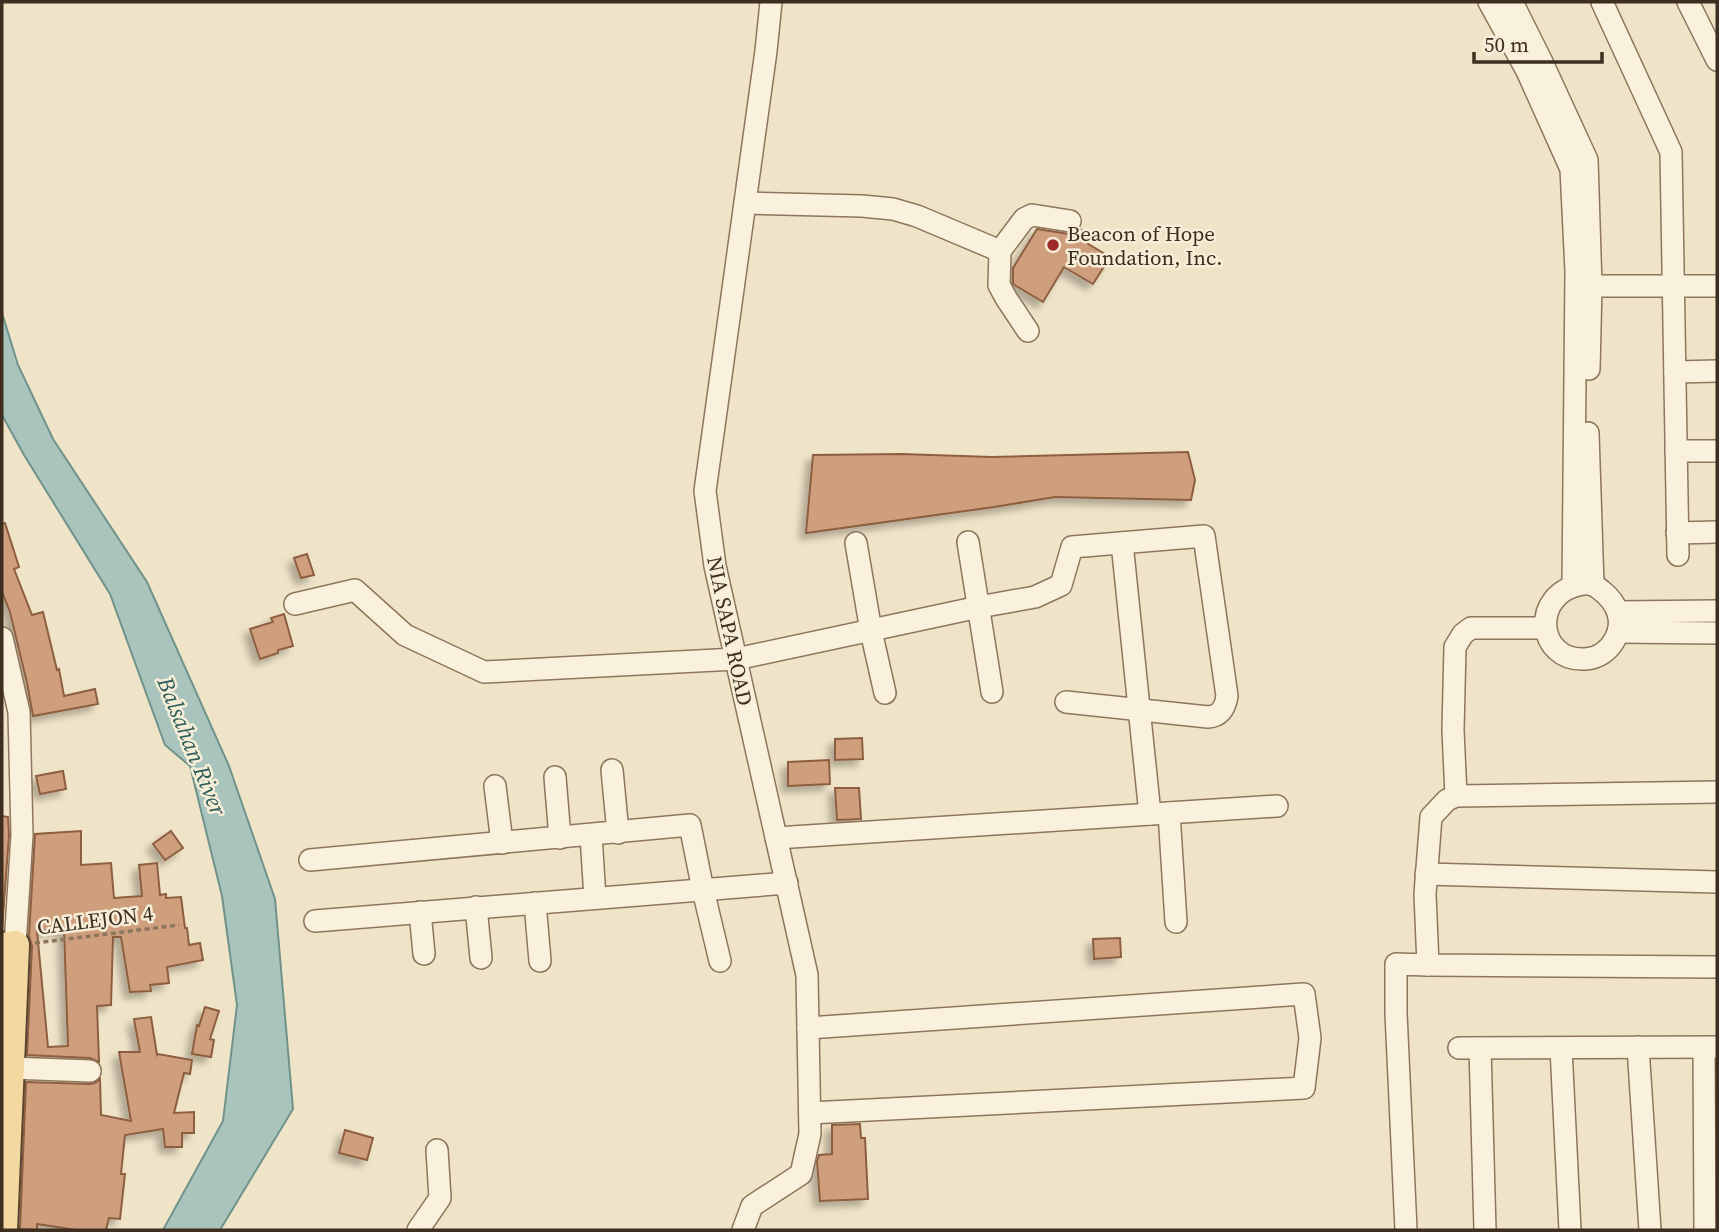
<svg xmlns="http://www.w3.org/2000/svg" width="1719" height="1232" viewBox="0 0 1719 1232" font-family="'Source Serif 4',serif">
<defs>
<filter id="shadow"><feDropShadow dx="-6" dy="6" stdDeviation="3.5" flood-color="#0004"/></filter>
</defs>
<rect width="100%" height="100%" fill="#f0e4c8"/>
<polygon fill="#a9c4bc" stroke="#6f938a" stroke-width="2" points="2,313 18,365 53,439 147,582 229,766 275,899 293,1109 220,1230 163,1230 223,1121 237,1005 222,896 190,766 165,745 110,594 24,455 2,415"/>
<g fill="#cf9f7d" stroke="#8d5f41" stroke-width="2" fill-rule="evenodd" filter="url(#shadow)">
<polygon points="1037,229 1069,234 1075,233 1080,229 1089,235 1085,242 1110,257 1093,284 1064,267 1043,302 1013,284 1013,268"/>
<polygon points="1188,452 1195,480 1191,500 1055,497 994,507 806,533 813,455 901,454 992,457"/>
<polygon points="5,523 19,567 14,569 32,615 43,612 57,670 59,669 64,696 95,689 98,704 33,716 27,683 10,612 2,592 2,524"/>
<polygon points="307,554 314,575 301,578 294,558"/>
<polygon points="284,614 293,646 278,650 278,653 260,659 250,629 273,622 271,618"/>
<polygon points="862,738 863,759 835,760 835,739"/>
<polygon points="829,760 830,784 788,786 788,762"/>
<polygon points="63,771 66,789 40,794 36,776"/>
<polygon points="835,788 859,788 861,819 837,820"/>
<polygon points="2,816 8,817 9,835 2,930"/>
<path d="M81 831V865L111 863 114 898 142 896 139 865 157 863 160 895 166 894V898L181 897 185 928H187L189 945 200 943 203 960 167 967 169 983 150 985 151 991 130 992 121 937H113L111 1005 97 1006 99 1062 90 1058 27 1055 32 946 29 936 35 834ZM64 929 68 1046 48 1047 37 931Z"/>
<polygon points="171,831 183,848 165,860 153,844"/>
<polygon points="1120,938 1121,957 1094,959 1093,939"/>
<polygon points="205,1007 219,1011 210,1039 214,1040 211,1057 192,1054 197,1025 199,1026"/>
<polygon points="151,1017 157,1055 158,1054 192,1060 190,1074 184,1073 174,1113 194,1112 194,1133 182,1133 182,1147 165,1147 163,1129 125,1135 121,1174 125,1174 120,1219 109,1218 106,1230 76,1230 37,1224 37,1230 20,1229 26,1082 90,1084 95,1083 100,1079 101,1115 131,1121 119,1052 140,1052 134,1019"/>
<polygon points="860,1124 861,1138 865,1138 868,1199 820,1201 817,1161 819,1155 832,1154 832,1125"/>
<polygon points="345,1130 373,1138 367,1160 339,1153"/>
</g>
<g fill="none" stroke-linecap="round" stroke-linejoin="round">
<g stroke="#8d765c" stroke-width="24">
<g id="minor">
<polyline points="1489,2 1527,71 1571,169 1576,271 1573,586"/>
<polyline points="1512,2 1541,60 1587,160 1591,286 1589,369"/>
<polyline points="1602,2 1671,152 1678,555"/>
<polyline points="1688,2 1717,60"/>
<polyline points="745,203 862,206 893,209 917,216 1000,251 999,285 1006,298 1028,331"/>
<polyline points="1000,251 1024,219 1032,215 1070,221"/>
<polyline points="1591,286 1717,286"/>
<polyline points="1675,372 1717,371"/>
<polyline points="1588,433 1593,585"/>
<polyline points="1676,451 1717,451"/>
<polyline points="1677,533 1717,532"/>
<polyline points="968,542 992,692"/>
<polyline points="856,543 871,631 885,693"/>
<polyline points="1122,543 1150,814"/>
<path d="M1583 584C1583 584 1593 584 1593 585 1597 586 1599 589 1602 591 1617 603 1625 621 1615 639 1609 651 1598 658 1585 659 1537 662 1529 593 1583 584Z"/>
<path d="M295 604 355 590 405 635 484 672 736 659 979 607 1035 597 1061 585 1072 547 1204 536 1227 696C1225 708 1221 716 1208 717L1066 702"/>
<polyline points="1618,612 1717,611"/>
<polyline points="1618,632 1717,633"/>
<polyline points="2,638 19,712 22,835 15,945"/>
<polyline points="612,770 618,833"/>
<polyline points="555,777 560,838"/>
<polyline points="495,786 502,843"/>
<polyline points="1717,792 1456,796 1447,800 1431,817 1425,894 1428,965 1717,967"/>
<polyline points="1456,796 1453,730 1455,647 1463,634 1471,628 1545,628"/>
<polyline points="1169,813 1176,922"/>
<polyline points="591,835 595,898"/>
<polyline points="776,838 1277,806"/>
<polyline points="310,860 690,825 703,890 720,961"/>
<polyline points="1426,874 1717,882"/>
<polyline points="535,903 540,961"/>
<polyline points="476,907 481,958"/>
<polyline points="420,912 424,954"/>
<polyline points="315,921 787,883"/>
<polyline points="808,1028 1304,994 1310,1038 1304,1088 810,1113"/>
<polyline points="1638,1047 1650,1230"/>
<polyline points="1459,1048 1717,1047"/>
<polyline points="1480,1048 1485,1230"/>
<polyline points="1561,1048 1570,1230"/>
<polyline points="1704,1048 1705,1230"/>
<polyline points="10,1068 90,1071"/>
<polyline points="418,1230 440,1198 437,1150"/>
<polyline points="743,1230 752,1206 801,1174 810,1134 807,975 715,566 705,491 766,51 771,2"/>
<polyline points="1406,1230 1396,1013 1396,964 1428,965"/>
</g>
</g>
<g stroke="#5b4430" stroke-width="32">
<polyline id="major" points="2,947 15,945 3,1230"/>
</g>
<polyline stroke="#8d765c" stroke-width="3.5" stroke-dasharray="5 3.5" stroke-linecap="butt" points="35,943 179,925"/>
<use href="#minor" stroke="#faf1dc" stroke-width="21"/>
<use href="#major" stroke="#f3d9a0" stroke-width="28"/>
</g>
<circle fill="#9e2a2b" stroke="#f7eed8" stroke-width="2.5" cx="1053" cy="245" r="7"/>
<g text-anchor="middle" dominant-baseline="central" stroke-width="5" stroke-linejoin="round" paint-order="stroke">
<g font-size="21" fill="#3d2e20" stroke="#f7eed8" text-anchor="start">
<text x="1067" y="233">Beacon of Hope<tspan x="1067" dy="24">Foundation, Inc.</tspan></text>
</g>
<g font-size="21" fill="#3d2e20" stroke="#f7eed8">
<text transform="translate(730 631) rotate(78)">NIA SAPA ROAD</text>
<text transform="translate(95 920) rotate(-7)">CALLEJON 4</text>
</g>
<g font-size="23" font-style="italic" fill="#2f5d5a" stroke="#f7eed8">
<text transform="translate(192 746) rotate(68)">Balsahan River</text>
</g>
</g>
<rect width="1719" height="1232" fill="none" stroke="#3d2e20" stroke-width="7"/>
<path d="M1474 52v10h128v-10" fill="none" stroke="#3d2e20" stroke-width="3.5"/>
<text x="1484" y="52" font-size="21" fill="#3d2e20" stroke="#f7eed8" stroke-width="5" paint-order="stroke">50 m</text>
</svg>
